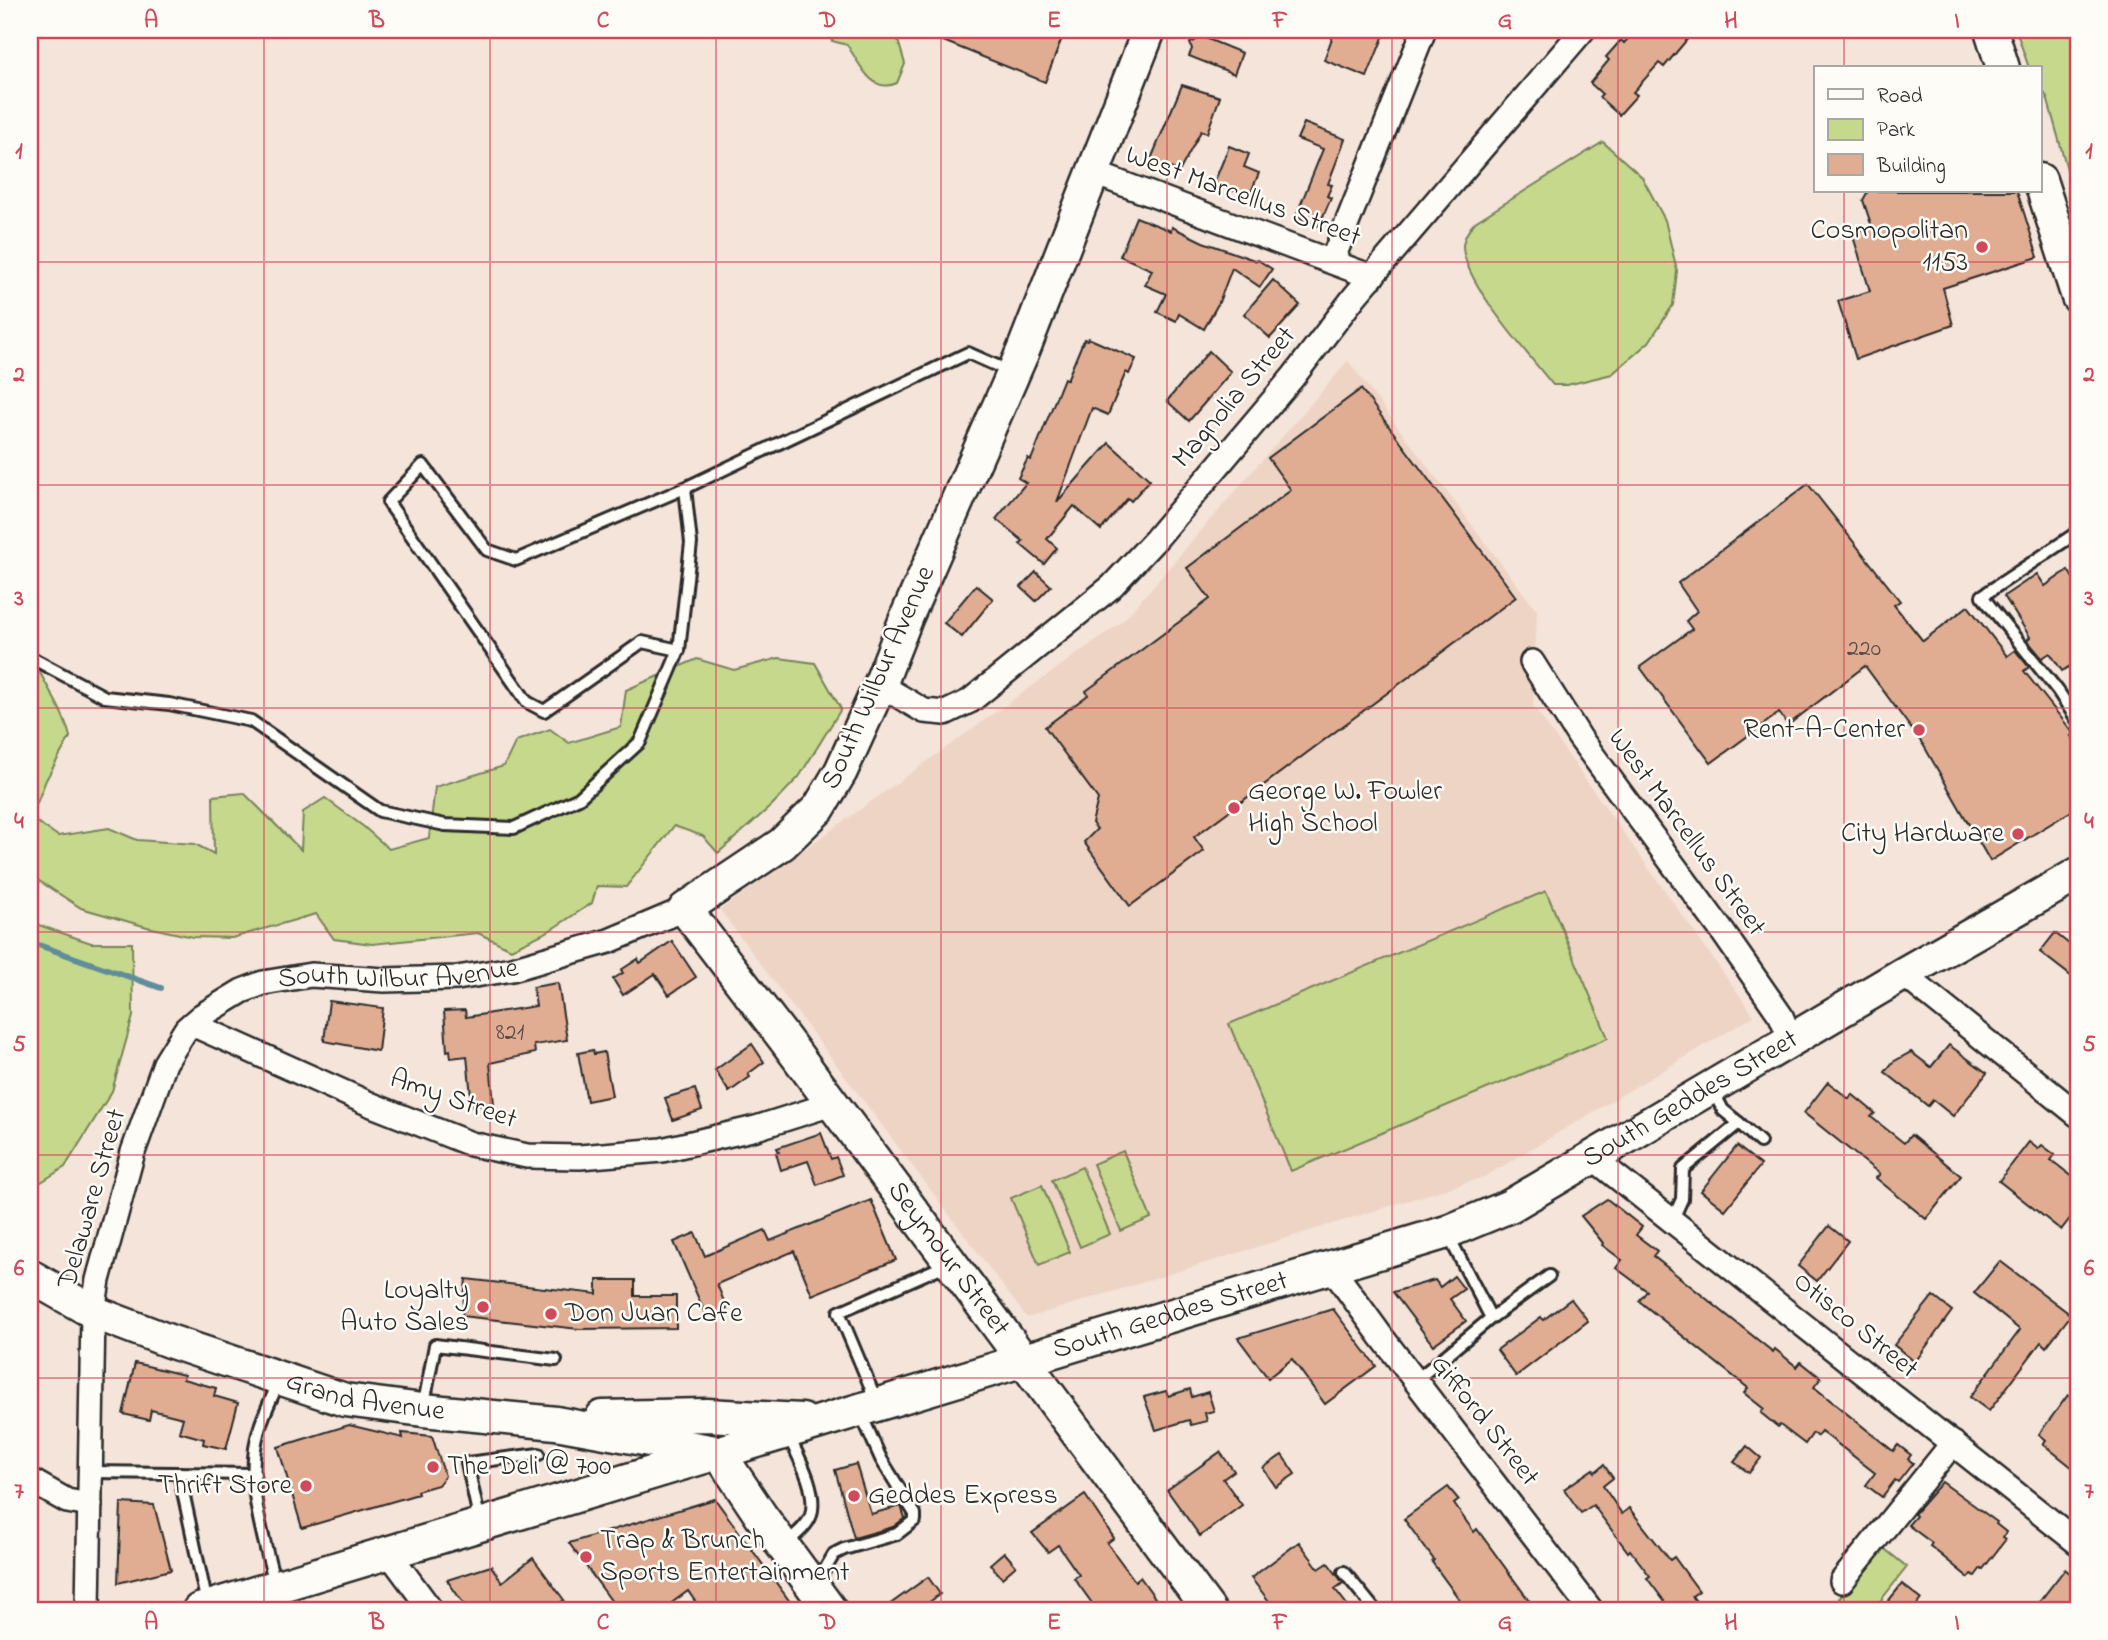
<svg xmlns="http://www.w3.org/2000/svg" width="2108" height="1640" viewBox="0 0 2108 1640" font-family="'Indie Flower',sans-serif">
<rect width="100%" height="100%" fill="#f4e4d9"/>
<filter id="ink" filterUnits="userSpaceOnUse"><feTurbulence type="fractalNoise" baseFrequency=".0143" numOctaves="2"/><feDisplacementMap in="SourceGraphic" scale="14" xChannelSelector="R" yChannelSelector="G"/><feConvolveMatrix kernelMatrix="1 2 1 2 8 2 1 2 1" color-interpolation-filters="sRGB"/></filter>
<g filter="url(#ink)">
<polygon fill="#eed4c4" points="1348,361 1537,611 1533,706 1754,1016 1484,1177 1027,1318 720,910 1123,621"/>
<g fill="#c6d88c" stroke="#78825c" stroke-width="2">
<path d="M827 30H895L905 64 897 83C870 95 859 61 847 45L832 41Z"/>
<polygon points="2016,30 2078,30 2078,209 2047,97 2040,87 2040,68 2029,68"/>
<path d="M1603 142 1642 177 1665 220 1677 271 1673 305 1649 342 1612 374 1567 385H1553C1530 356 1462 281 1463 245 1464 236 1469 229 1475 222Z"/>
<path d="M30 654C43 681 63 708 70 737L46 780 31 818 58 836 109 828 137 840 195 844 214 854 213 796 244 793 301 850 303 812 325 798 364 827 389 849 429 838 435 787 504 766 516 741 550 729 569 743 621 727 626 690 697 659 734 670 779 658 815 663 841 709 799 777 771 806 718 853 703 836 674 826 626 887 597 886 592 903 549 931 511 949 478 933 372 944 334 939 316 914 232 938 193 937 147 927 81 908 30 875Z"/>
<polygon points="1546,891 1608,1038 1291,1171 1229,1024"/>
<polygon points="30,922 91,943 132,943 133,1016 112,1091 65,1167 30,1189"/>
<polygon points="1123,1151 1151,1218 1121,1231 1093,1164"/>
<polygon points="1082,1167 1110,1234 1080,1247 1052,1180"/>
<polygon points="1042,1185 1070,1252 1039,1265 1011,1198"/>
<polygon points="1881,1546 1907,1567 1873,1610 1855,1610 1839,1598"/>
</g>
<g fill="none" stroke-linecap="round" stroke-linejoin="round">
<polyline stroke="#608d9a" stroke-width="6" points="30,942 161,988"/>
</g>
<g fill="#e0ad93" stroke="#2b2b2b" stroke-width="2">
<polygon points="916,30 1040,30 1062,38 1045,82"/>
<polygon points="1335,30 1386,30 1367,77 1324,60"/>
<polygon points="1636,30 1695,30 1664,67 1659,63 1633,92 1637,95 1619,115 1599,97 1602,94 1590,83 1609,60 1606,57 1621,40 1624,43"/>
<polygon points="1198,35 1242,53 1234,74 1189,56 1192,49 1190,43 1195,41"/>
<polygon points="1182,85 1220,97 1207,133 1201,131 1179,172 1151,159"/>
<polygon points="1304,123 1345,139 1328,184 1332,185 1327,196 1331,198 1319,226 1296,216 1323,149 1297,139"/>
<polygon points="1229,146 1249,154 1244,167 1259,173 1249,197 1214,183"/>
<polygon points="1868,191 2017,191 2038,257 1943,288 1953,325 1856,359 1838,301 1870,291 1852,233 1872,227 1863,200"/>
<polygon points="1136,217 1171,231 1172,227 1203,242 1257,261 1258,260 1272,269 1260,287 1232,268 1219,302 1204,329 1179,314 1176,321 1157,312 1166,294 1145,285 1152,270 1120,256"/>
<polygon points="1273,280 1300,305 1270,338 1244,314"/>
<polygon points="1088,338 1136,359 1129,374 1126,372 1108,415 1092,408 1057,502 1109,443 1150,480 1131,501 1128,498 1101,530 1074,506 1047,539 1057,548 1044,564 1020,544 1023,541 996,519 1026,483 1018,478 1028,458 1031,460 1064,378 1067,380 1084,339 1087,340"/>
<polygon points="1209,351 1231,372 1189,421 1167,401"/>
<polygon points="1361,389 1516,597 1194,837 1204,851 1130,906 1084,842 1097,829 1092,823 1098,799 1045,727 1088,695 1086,691 1210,599 1187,568 1291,490 1268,458"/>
<polygon points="1808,484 1900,601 1894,605 1923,641 1968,606 2007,656 2015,650 2029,667 2024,671 2074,734 2071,736 2078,745 2078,807 1990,861 1924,746 1865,666 1788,725 1779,713 1711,763 1640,667 1692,629 1686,621 1697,611 1678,583"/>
<polygon points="2068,570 2078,586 2078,661 2062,671 2050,653 2042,658 2027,640 2030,637 2004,596 2037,574 2045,586"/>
<polygon points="1036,572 1051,586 1036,601 1021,587"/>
<polygon points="976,585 993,599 962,637 944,623"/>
<polygon points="2055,933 2078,951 2078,967 2071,976 2040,952"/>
<polygon points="672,941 696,977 669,995 655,974 623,995 613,979 623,973 621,970 638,959 640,963"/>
<polygon points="558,983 567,1040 534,1045 535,1053 490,1063 494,1104 472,1106 467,1056 451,1058 450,1050 447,1051 444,1011 465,1010 466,1017 536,1006 533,987"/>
<polygon points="329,1001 383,1008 378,1051 324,1041"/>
<polygon points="752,1044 764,1062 748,1074 750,1077 729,1092 715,1070"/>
<polygon points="1949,1045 1987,1073 1953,1116 1933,1100 1928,1106 1885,1072 1893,1062 1911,1052 1931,1067"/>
<polygon points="593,1050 594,1054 604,1052 612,1096 587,1101 578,1053"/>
<polygon points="1828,1082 1849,1099 1852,1094 1875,1113 1871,1117 1904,1143 1911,1135 1961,1176 1926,1219 1876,1178 1880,1174 1804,1113"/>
<polygon points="695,1089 702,1110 673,1120 665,1098"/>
<polygon points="821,1133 831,1159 836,1157 843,1175 817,1185 808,1161 781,1170 776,1153 779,1152 777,1148"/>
<polygon points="2029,1142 2038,1149 2042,1145 2055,1155 2051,1160 2078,1181 2078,1208 2061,1230 1999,1181"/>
<polygon points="1737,1146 1761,1165 1725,1210 1701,1191"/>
<polygon points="1607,1199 1642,1227 1636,1235 1657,1251 1653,1256 1773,1352 1775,1349 1797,1367 1801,1362 1821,1378 1814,1387 1893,1451 1898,1445 1911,1455 1908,1459 1913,1463 1898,1482 1895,1480 1882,1497 1866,1485 1875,1473 1821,1431 1817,1436 1813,1433 1805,1444 1780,1425 1778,1427 1761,1413 1764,1409 1744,1393 1748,1388 1639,1301 1647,1291 1616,1268 1622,1260 1602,1245 1603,1243 1581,1216"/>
<polygon points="871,1200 896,1260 812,1295 794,1251 717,1284 727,1309 707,1318 674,1242 695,1233 705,1256 765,1230 770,1241"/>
<polygon points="1829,1226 1848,1241 1817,1281 1798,1266"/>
<polygon points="2000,1261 2071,1315 2046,1347 2041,1342 1989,1411 1970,1397 2020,1330 1974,1293"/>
<polygon points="1454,1276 1464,1289 1450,1299 1466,1321 1433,1345 1393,1292 1435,1280 1440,1287"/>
<polygon points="466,1279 597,1294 597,1280 635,1280 635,1296 676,1296 676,1328 579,1329 462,1316"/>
<polygon points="1933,1296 1952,1311 1915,1362 1894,1345"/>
<polygon points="1571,1299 1588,1321 1516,1376 1497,1350 1541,1317 1543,1320"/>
<polygon points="1333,1309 1376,1366 1325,1404 1292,1359 1268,1378 1238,1338"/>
<polygon points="135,1363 184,1375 183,1379 216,1388 214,1396 238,1403 226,1449 203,1444 204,1439 179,1432 183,1418 151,1410 149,1420 123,1414"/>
<polygon points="1190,1389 1192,1397 1208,1392 1214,1411 1205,1413 1207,1421 1191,1425 1189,1420 1156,1430 1144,1397 1166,1391 1168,1396"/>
<polygon points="2068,1395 2078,1403 2078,1472 2043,1444 2046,1440 2039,1434"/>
<polygon points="349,1425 403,1438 402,1433 432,1436 445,1476 438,1485 417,1491 418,1494 302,1528 278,1447"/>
<polygon points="1747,1446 1761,1458 1749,1473 1734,1462"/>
<polygon points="1220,1452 1234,1471 1223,1479 1242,1505 1200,1536 1167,1490"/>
<polygon points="1282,1455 1295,1474 1276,1487 1263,1468"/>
<polygon points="856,1464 871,1514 901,1506 905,1518 893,1527 854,1538 835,1470"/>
<polygon points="1604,1465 1613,1478 1603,1486 1622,1514 1629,1508 1670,1560 1674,1557 1699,1591 1692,1596 1703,1610 1671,1610 1647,1578 1650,1576 1630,1550 1628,1552 1593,1505 1581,1513 1564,1489 1593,1469 1595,1472"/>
<polygon points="1942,1482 1997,1522 1996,1524 2006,1532 2003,1537 2006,1539 1983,1569 1981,1568 1975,1576 1972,1574 1969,1578 1930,1546 1932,1543 1908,1525 1916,1516 1914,1514"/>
<polygon points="1448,1487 1459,1500 1454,1504 1474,1532 1477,1529 1536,1610 1467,1610 1432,1562 1434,1560 1404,1519"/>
<polygon points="1085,1495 1114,1538 1107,1543 1135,1581 1140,1577 1155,1598 1137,1610 1097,1610 1074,1578 1079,1575 1058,1545 1048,1552 1032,1533"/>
<polygon points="715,1499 796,1610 701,1610 688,1591 662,1610 618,1610 569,1543"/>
<polygon points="121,1503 154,1505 171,1570 118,1583"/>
<polygon points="1299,1542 1319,1569 1328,1563 1343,1583 1335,1589 1351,1610 1276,1610 1251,1578"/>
<polygon points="1004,1552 1016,1566 1002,1578 990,1564"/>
<polygon points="533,1558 564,1600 550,1610 468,1610 447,1580 491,1566 502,1582"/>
<polygon points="2065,1569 2078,1580 2078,1589 2062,1610 2033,1610"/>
<polygon points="928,1577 940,1594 919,1610 882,1610"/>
<polygon points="1902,1584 1921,1599 1913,1610 1881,1610"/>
</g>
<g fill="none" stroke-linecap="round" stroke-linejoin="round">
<g stroke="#2b2b2b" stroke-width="16">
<g id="lane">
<polyline points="2078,532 1982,596 2058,691 2078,721"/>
<polyline points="679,650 642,642 544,711 527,702 388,502 423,465 487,550 516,560 685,488"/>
<polyline points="30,657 105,697 169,704 251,721 380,811 445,825 514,828 579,798 640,742 679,650 691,543 685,488 968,353 1011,372"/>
<polyline points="1713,1091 1723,1110 1739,1123"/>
<polyline points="1673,1219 1682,1199 1683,1169 1739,1123 1760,1142"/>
<polyline points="1491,1318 1549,1276"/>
<polyline points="1415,1381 1491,1318 1448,1235"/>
<polyline points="876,1400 839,1312 948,1264"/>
<polyline points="423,1409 435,1345 556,1360"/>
<polyline points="91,1472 255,1474"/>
<polyline points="179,1473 207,1604"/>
<polyline points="480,1522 467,1463 539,1454"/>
<path d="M785 1544C794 1536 807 1527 811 1515 818 1490 798 1456 788 1435"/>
<polyline points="1344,1572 1375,1610"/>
<polyline points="817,1583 834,1554 844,1549 897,1534 915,1520 915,1514 881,1459 861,1414"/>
<path d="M275 1584C263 1535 244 1480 259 1430 264 1412 273 1396 280 1379"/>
</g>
</g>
<g stroke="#2b2b2b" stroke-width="28">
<g id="street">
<polyline points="1094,173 1372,277"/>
<polyline points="1332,261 1424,30"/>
<polyline points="1532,662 1580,738 1722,931 1781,1016 1791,1040"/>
<polyline points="880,685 924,711 945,713 970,701 1111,587 1156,539 1293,377 1355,296 1583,30"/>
<polyline points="1903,974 2078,1115"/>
<polyline points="192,1024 372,1105 471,1144 527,1156 580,1157 662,1150 756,1128 832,1104"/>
<polyline points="1593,1158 2078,1543"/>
<polyline points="1331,1267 1381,1336 1591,1610"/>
<polyline points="30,1480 67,1501 90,1505"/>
<polyline points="388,1552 431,1610"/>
<polyline points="1842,1581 1953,1443"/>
<path id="s1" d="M88 1610 93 1312 98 1280 133 1152 165 1063 186 1029 201 1016 242 991 263 983 311 975 384 980 457 978 512 969 609 941 685 909"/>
</g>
</g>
<g stroke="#2b2b2b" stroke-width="37">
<g id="secondary">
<path id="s2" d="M1149 30 1023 351 907 616 880 685 841 771 819 808 782 844 685 909 783 1037 1209 1610"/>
<polyline points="1991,30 2003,68"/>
<polyline points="2040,180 2078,297"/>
<path id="s3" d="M30 1276 93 1312 169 1341 345 1400 423 1410 556 1423 715 1452"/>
<polyline points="602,1417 707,1415 802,1420"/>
<polyline points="719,1453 761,1516 830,1610"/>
<path id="s4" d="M199 1610 1447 1232 1510 1206 1903 974 2078 874"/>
</g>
</g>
<use href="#lane" stroke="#fdfcf7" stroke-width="10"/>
<use href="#street" stroke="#fdfcf7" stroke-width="23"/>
<use href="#secondary" stroke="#fdfcf7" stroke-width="32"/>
</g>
</g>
<path fill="none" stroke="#d1495b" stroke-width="2" stroke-opacity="0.55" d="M264 30V1610M490 30V1610M716 30V1610M941 30V1610M1167 30V1610M1392 30V1610M1618 30V1610M1844 30V68M1844 191V1610M30 262H2078M30 485H2078M30 708H2078M30 932H2078M30 1155H2078M30 1378H2078"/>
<g fill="#d1495b" stroke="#fdfcf7" stroke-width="2.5">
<circle cx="1982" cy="247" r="7"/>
<circle cx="1919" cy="730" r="7"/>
<circle cx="1234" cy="808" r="7"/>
<circle cx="2018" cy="834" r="7"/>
<circle cx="483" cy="1307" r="7"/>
<circle cx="551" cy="1314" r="7"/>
<circle cx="433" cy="1467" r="7"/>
<circle cx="306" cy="1486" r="7"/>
<circle cx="854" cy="1496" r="7"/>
<circle cx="586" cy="1557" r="7"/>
</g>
<g text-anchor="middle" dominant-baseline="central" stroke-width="5" stroke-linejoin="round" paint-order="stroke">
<g font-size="24" fill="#584c45">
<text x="1864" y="649">220</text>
<text x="510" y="1033">821</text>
</g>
<g font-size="28" fill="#2b2b2b" stroke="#fdfcf7">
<text transform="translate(1243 197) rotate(20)">West Marcellus Street</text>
<text transform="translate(1235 398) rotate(-50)">Magnolia Street</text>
<text transform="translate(879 678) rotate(-66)">South Wilbur Avenue</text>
<text transform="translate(1686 833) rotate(54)">West Marcellus Street</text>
<text stroke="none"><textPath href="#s1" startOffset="824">South Wilbur Avenue</textPath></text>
<text stroke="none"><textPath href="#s4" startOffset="1582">South Geddes Street</textPath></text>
<text transform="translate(453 1100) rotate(19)">Amy Street</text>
<text transform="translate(93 1199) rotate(-74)">Delaware Street</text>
<text stroke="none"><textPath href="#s2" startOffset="1452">Seymour Street</textPath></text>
<text stroke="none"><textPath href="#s4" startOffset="1015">South Geddes Street</textPath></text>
<text transform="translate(1855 1326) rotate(39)">Otisco Street</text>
<text stroke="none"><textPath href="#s3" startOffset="359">Grand Avenue</textPath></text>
<text transform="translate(1484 1421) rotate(52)">Gifford Street</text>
</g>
<g font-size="28" fill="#2b2b2b" stroke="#fdfcf7" text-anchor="end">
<text x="1968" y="231">Cosmopolitan<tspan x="1968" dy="32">1153</tspan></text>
<text x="1905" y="730">Rent-A-Center</text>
<text x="1248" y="792" text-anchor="start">George W. Fowler<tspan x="1248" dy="32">High School</tspan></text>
<text x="2004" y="834">City Hardware</text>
<text x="469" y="1291">Loyalty<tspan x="469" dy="32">Auto Sales</tspan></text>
<text x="565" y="1314" text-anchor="start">Don Juan Cafe</text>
<text x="447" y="1467" text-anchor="start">The Deli @ 700</text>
<text x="292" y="1486">Thrift Store</text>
<text x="868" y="1496" text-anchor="start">Geddes Express</text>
<text x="600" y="1541" text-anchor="start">Trap &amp; Brunch<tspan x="600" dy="32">Sports Entertainment</tspan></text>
</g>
</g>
<rect width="2108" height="1640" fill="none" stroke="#fdfcf7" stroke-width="77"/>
<rect x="1814" y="66" width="228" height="126" fill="#fdfcf7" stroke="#a9a8a5" stroke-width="2"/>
<rect x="1828" y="89" width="35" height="10" fill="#fdfcf7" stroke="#a9a8a5" stroke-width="2"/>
<text x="1877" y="102" font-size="21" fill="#2b2b2b">Road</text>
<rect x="1828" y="119" width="35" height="21" fill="#c6d88c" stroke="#a9a8a5" stroke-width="2"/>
<text x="1877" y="136" font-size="21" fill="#2b2b2b">Park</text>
<rect x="1828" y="154" width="35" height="21" fill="#e0ad93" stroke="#a9a8a5" stroke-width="2"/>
<text x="1877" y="172" font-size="21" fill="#2b2b2b">Building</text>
<rect x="38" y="38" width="2032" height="1564" fill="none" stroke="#d1495b" stroke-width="2.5"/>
<g font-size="23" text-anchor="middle" font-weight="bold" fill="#d1495b">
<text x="151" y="27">A</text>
<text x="377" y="27">B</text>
<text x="603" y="27">C</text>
<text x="828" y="27">D</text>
<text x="1054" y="27">E</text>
<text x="1280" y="27">F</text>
<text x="1505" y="27">G</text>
<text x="1731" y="27">H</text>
<text x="1957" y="27">I</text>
<text x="19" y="158">1</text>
<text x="2089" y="158">1</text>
<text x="19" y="381">2</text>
<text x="2089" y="381">2</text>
<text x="19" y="605">3</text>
<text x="2089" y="605">3</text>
<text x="19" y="828">4</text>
<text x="2089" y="828">4</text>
<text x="19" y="1051">5</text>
<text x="2089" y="1051">5</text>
<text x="19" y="1275">6</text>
<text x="2089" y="1275">6</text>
<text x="19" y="1498">7</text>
<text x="2089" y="1498">7</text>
<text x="151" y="1629">A</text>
<text x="377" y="1629">B</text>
<text x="603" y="1629">C</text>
<text x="828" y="1629">D</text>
<text x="1054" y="1629">E</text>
<text x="1280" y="1629">F</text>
<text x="1505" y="1629">G</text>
<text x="1731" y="1629">H</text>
<text x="1957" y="1629">I</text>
</g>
</svg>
